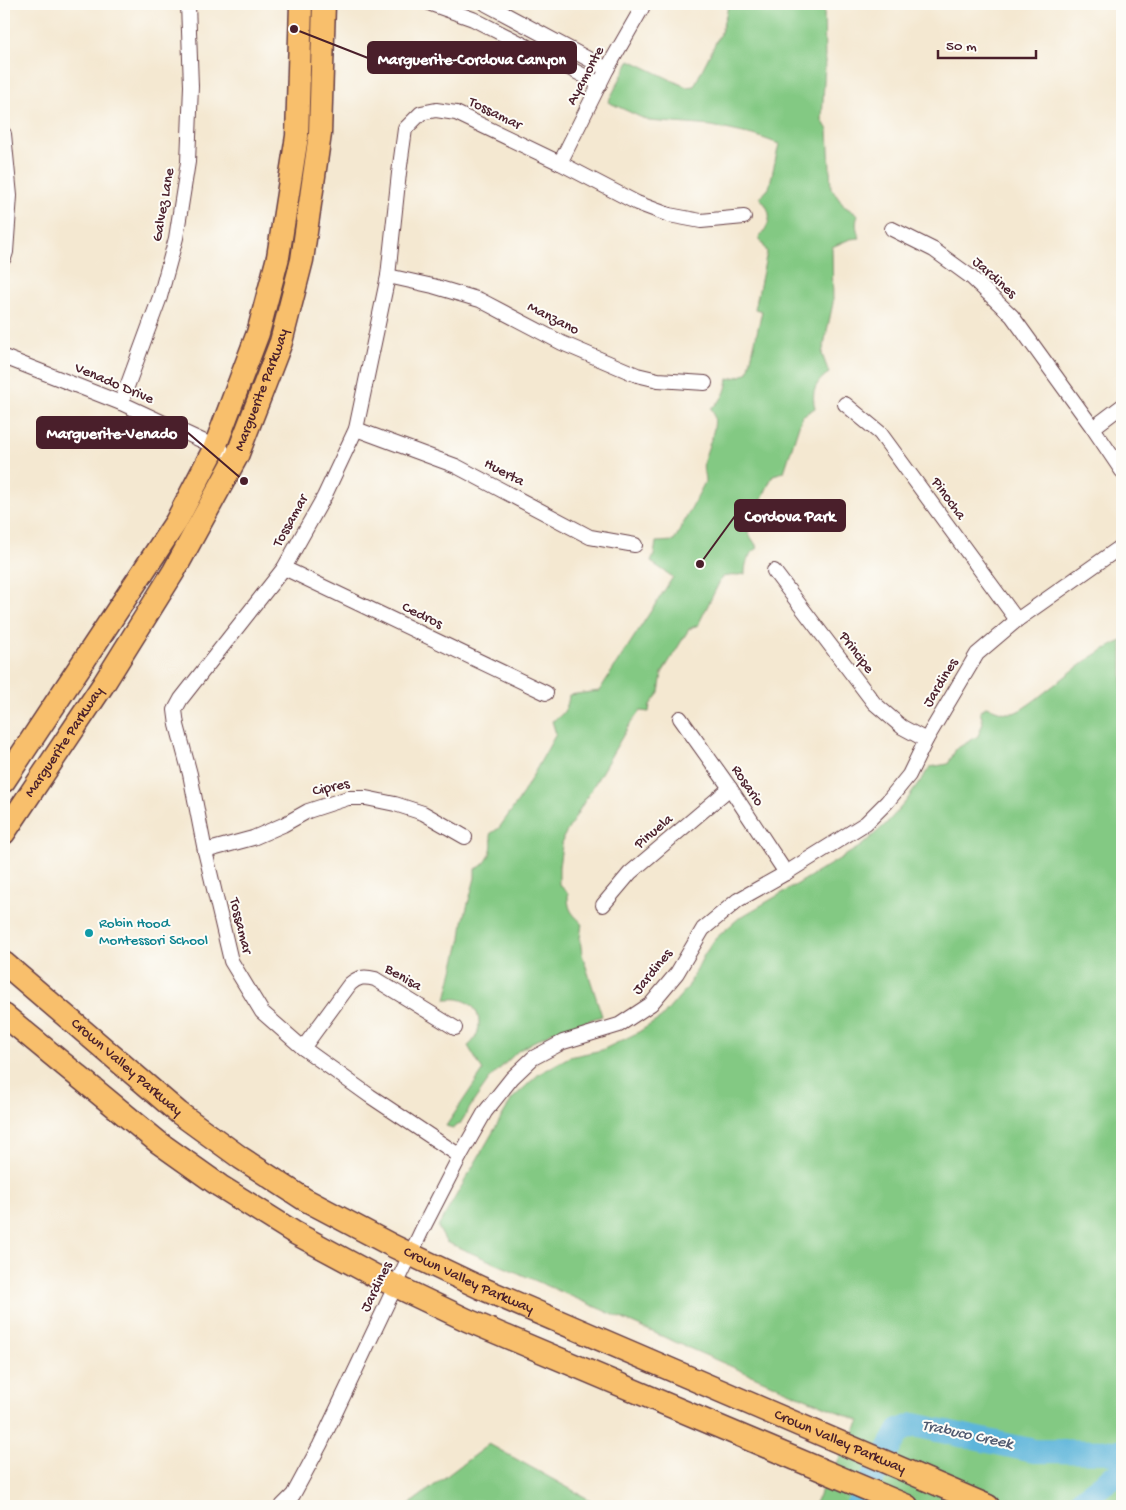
<svg xmlns="http://www.w3.org/2000/svg" width="1126" height="1510" viewBox="0 0 1126 1510" font-family="'Gochi Hand',sans-serif">
<rect width="100%" height="100%" fill="#fdfcf7"/>
<filter id="ink" filterUnits="userSpaceOnUse"><feTurbulence type="fractalNoise" baseFrequency=".02" numOctaves="2"/><feDisplacementMap in="SourceGraphic" scale="10" xChannelSelector="R" yChannelSelector="G"/><feConvolveMatrix kernelMatrix="1 2 1 2 8 2 1 2 1" color-interpolation-filters="sRGB"/></filter>
<filter id="wash" filterUnits="userSpaceOnUse"><feTurbulence type="fractalNoise" baseFrequency=".0096" numOctaves="4" result="noise"/><feDisplacementMap in="SourceGraphic" scale="20" xChannelSelector="R" yChannelSelector="G"/><feGaussianBlur stdDeviation="1.12" result="paint"/><feColorMatrix in="noise" values="0 0 0 0 0 0 0 0 0 0 0 0 0 0 0 0 0 1.4 0 .05"/><feComposite in="paint" operator="in"/></filter>
<g filter="url(#wash)">
<rect width="100%" height="100%" fill="#f4e8d1"/>
<g fill="#83c983" stroke="#667457">
<path d="M729 4H824L825 63 822 120 828 130 831 188 844 206 858 215C855 224 856 229 860 238L850 239 832 247 833 303 822 354 829 373C815 382 811 393 815 408L802 416 784 472 773 475 753 518 748 533 758 548C748 554 745 563 745 574L722 577 698 625 689 629 662 673 659 693 650 705 649 712 640 711 628 727 563 838 559 867V884L568 893C568 909 570 912 582 923L580 939 582 954 602 1016 553 1032 531 1043 518 1051 491 1077 474 1101 460 1124 453 1128 446 1126 483 1071 468 1046C484 1034 483 1006 462 1000 457 998 451 999 446 999L461 938 463 922 475 878V869C489 865 495 847 490 834L499 828 519 800 556 734 552 721C563 716 568 708 569 695L599 691 673 577 651 562 654 555 656 542 674 541 705 482C705 475 702 468 704 462 707 445 721 424 711 408 722 401 726 393 728 379L741 376 748 372 762 311 755 309 767 252 759 237C772 223 773 212 760 198L769 188 779 144 757 136 712 126 649 121 608 102 630 60 686 87 694 86 721 32Z"/>
<path d="M1122 641V1506H813L860 1421C721 1364 585 1301 446 1242L438 1227 512 1099 539 1074 569 1057 602 1050 637 1033 661 1018 688 987 704 955 715 939 739 918 796 885 861 846 887 823 907 800 930 767 948 764 956 749 978 736 983 723 980 711 987 706C993 710 1006 714 1013 713 1020 712 1039 697 1045 692 1069 674 1094 652 1122 641Z"/>
<polygon points="489,1444 601,1506 407,1506"/>
</g>
<g fill="none" stroke-linecap="round" stroke-linejoin="round">
<g stroke="#5db5da" stroke-width="24">
<polyline points="857,1506 899,1431 914,1425 1034,1451 1122,1452"/>
<polyline points="1074,1506 1122,1470"/>
</g>
</g>
</g>
<g filter="url(#ink)">
<g fill="none" stroke-linecap="round" stroke-linejoin="round">
<g stroke="#643d44" stroke-width="16">
<g id="minor">
<polyline points="431,4 473,19 600,84"/>
<polyline points="486,4 607,69"/>
<polyline points="4,134 10,196 6,252 4,258"/>
<polyline points="560,163 607,69 642,8 642,4"/>
<polyline points="892,229 934,250 971,277 1012,316 1093,428 1122,471"/>
<polyline points="388,276 433,286 480,300 562,343 637,375 658,380 705,383"/>
<polyline points="4,357 121,403 222,450"/>
<polyline points="121,403 160,297 176,238 188,162 191,86 188,4"/>
<polyline points="845,404 880,433 1017,620"/>
<polyline points="1093,428 1122,406"/>
<polyline points="356,429 456,466 590,537 635,545"/>
<polyline points="284,568 546,693"/>
<polyline points="774,571 874,703 902,727 926,740"/>
<polyline points="680,718 730,788 786,873"/>
<polyline points="205,851 253,838 283,825 308,811 348,798 366,798 395,804 423,813 465,837"/>
<polyline points="603,905 630,873 730,788"/>
<path d="M303 1048 350 984C358 977 364 976 375 979L455 1028"/>
<polyline points="460,1156 370,1096 303,1048 262,1012 231,961 205,851 190,774 177,725 175,710 181,699 284,568 324,497 356,429 388,276 399,173 405,129 421,113 436,110 456,113 560,163 637,203 669,215 701,221 744,217"/>
<polyline points="282,1506 293,1495 320,1445 422,1230 460,1156 485,1112 512,1078 533,1058 563,1042 619,1025 651,1004 677,973 703,929 738,900 786,873 866,823 887,802 909,775 926,740 977,654 1017,620 1122,546"/>
</g>
</g>
<g stroke="#643d44" stroke-width="25">
<g id="primary">
<polyline points="4,781 176,522 215,447 258,333 278,257 297,136 301,4"/>
<path id="s1" d="M4 833 103 685 174 571 237 456 281 342 302 260 320 134 324 4"/>
<path id="s2" d="M4 963 179 1113 241 1158 304 1199 393 1246 481 1288 988 1506"/>
<polyline points="4,1015 158,1142 220,1186 295,1233 377,1277 467,1320 907,1506"/>
</g>
</g>
<use href="#minor" stroke="#fff" stroke-width="14"/>
<use href="#primary" stroke="#f8bf6c" stroke-width="22"/>
</g>
</g>
<circle fill="#0f9aa8" stroke="#fdfcf7" stroke-width="2" cx="89" cy="933" r="5"/>
<g text-anchor="middle" dominant-baseline="central" stroke-width="4" stroke-linejoin="round" paint-order="stroke">
<g font-size="15" fill="#4a1f2b" stroke="#fdfcf7">
<text transform="translate(586 76) rotate(-62)">Ayamonte</text>
<text transform="translate(495 114) rotate(26)">Tossamar</text>
<text transform="translate(164 205) rotate(-80)">Galvez Lane</text>
<text transform="translate(994 278) rotate(42)">Jardines</text>
<text transform="translate(553 319) rotate(27)">Manzano</text>
<text transform="translate(114 384) rotate(23)">Venado Drive</text>
<text stroke="none"><textPath href="#s1" startOffset="514">Marguerite Parkway</textPath></text>
<text transform="translate(504 473) rotate(28)">Huerta</text>
<text transform="translate(948 499) rotate(54)">Pinocha</text>
<text transform="translate(291 521) rotate(-61)">Tossamar</text>
<text transform="translate(422 616) rotate(26)">Cedros</text>
<text transform="translate(856 653) rotate(53)">Principe</text>
<text transform="translate(941 683) rotate(-59)">Jardines</text>
<text stroke="none"><textPath href="#s1" startOffset="109">Marguerite Parkway</textPath></text>
<text transform="translate(747 786) rotate(56)">Rosario</text>
<text transform="translate(331 788) rotate(-13)">Cipres</text>
<text transform="translate(654 832) rotate(-40)">Pinuela</text>
<text transform="translate(240 926) rotate(76)">Tossamar</text>
<text transform="translate(653 972) rotate(-51)">Jardines</text>
<text transform="translate(403 978) rotate(30)">Benisa</text>
<text stroke="none"><textPath href="#s2" startOffset="161">Crown Valley Parkway</textPath></text>
<text stroke="none"><textPath href="#s2" startOffset="566">Crown Valley Parkway</textPath></text>
<text transform="translate(377 1287) rotate(-64)">Jardines</text>
<text stroke="none"><textPath href="#s2" startOffset="971">Crown Valley Parkway</textPath></text>
</g>
<g font-size="15" fill="#0d838f" stroke="#fdfcf7" text-anchor="start">
<text x="99" y="924">Robin Hood<tspan x="99" dy="17">Montessori School</tspan></text>
</g>
<g font-size="16" font-style="italic" fill="#525b71" stroke="#fdfcf7">
<text transform="translate(967 1436) rotate(12)">Trabuco Creek</text>
</g>
</g>
<path fill="none" stroke="#4a1f2b" stroke-width="2" d="M294 29L368 58M244 481L187 432M700 564L735 516"/>
<g fill="#4a1f2b" stroke="#fdfcf7" stroke-width="2">
<circle cx="294" cy="29" r="5"/>
<circle cx="244" cy="481" r="5"/>
<circle cx="700" cy="564" r="5"/>
</g>
<g fill="#4a1f2b" stroke="#4a1f2b" stroke-width="2">
<rect x="368" y="42" width="208" height="31" rx="5"/>
<rect x="37" y="417" width="150" height="31" rx="5"/>
<rect x="735" y="500" width="110" height="31" rx="5"/>
</g>
<g font-size="16" text-anchor="middle" font-weight="bold" fill="#fff">
<text x="472" y="64">Marguerite-Cordova Canyon</text>
<text x="112" y="438">Marguerite-Venado</text>
<text x="790" y="521">Cordova Park</text>
</g>
<rect width="1126" height="1510" fill="none" stroke="#fdfcf7" stroke-width="20"/>
<path d="M938 50v8h98v-8" fill="none" stroke="#4a1f2b" stroke-width="2.5"/>
<text x="946" y="50" font-size="15" fill="#4a1f2b" stroke="#fdfcf7" stroke-width="4" paint-order="stroke">50 m</text>
</svg>
